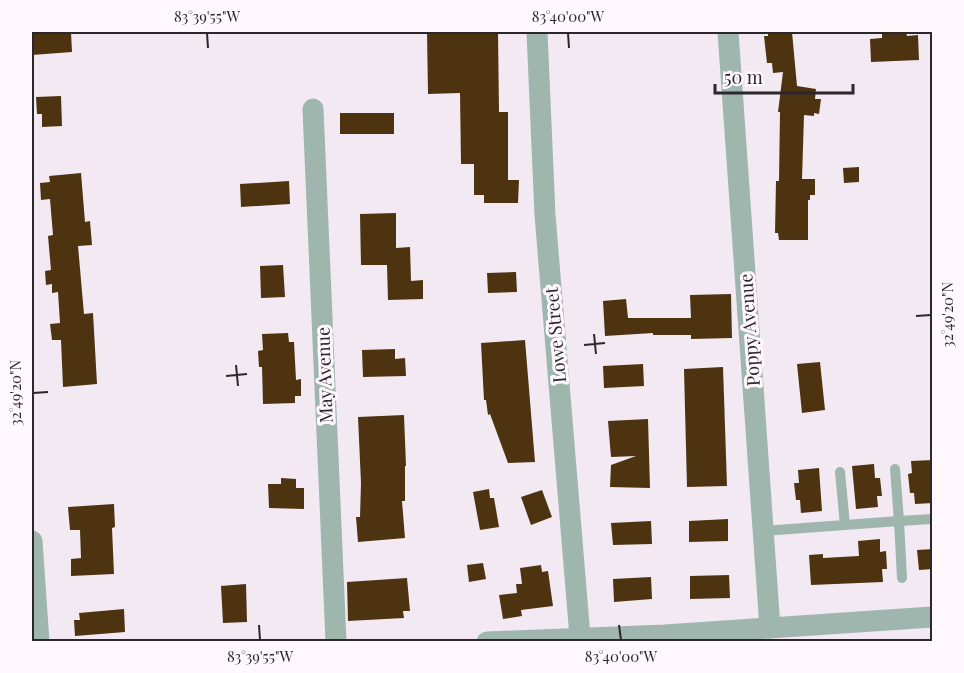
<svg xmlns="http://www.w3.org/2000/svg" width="964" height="673" viewBox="0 0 964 673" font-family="'Playfair Display',serif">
<rect width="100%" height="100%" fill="#f3e9f2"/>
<g fill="#4e3311">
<polygon points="32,32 71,32 72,52 32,55"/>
<polygon points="427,32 498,32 499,112 508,112 508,180 519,180 518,203 484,203 484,195 474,195 474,164 461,164 460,93 428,94"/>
<polygon points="768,32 792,32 797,86 816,89 815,99 821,99 819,114 814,113 814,116 804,115 802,179 815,179 815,195 810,195 810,200 808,200 808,240 779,240 778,233 775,233 776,181 779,181 780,112 778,112 783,72 773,73 772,63 767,63 764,36 768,36"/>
<polygon points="906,32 907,36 918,35 919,60 871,62 870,39 882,38 882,33"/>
<polygon points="61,96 62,126 42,127 42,114 37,114 36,97"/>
<rect x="340" y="113" width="54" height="21"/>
<polygon points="859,167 859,182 844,183 843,168"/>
<polygon points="81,173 85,222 90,221 92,245 78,246 84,314 93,313 97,384 63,387 61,340 52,340 50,324 60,323 58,292 52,293 52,284 46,285 45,271 51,270 48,236 53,235 50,199 41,200 40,183 50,182 49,176"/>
<polygon points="289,181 290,204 241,207 240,184"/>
<polygon points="396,213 396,248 410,247 411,281 423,280 423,299 388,300 387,265 361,265 360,214"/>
<polygon points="283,265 285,297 261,298 260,266"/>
<polygon points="516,272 517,292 488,293 487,273"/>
<polygon points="731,294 732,338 691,339 691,335 653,335 653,333 605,336 603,301 626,299 628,318 691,318 690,295"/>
<polygon points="288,333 289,342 294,342 296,380 301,379 301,396 295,396 295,403 263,404 262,367 259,367 258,351 263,350 262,334"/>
<polygon points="525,340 535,462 508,463 490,414 488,415 486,400 484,400 481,343"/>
<polygon points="395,349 395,359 405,358 406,376 363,377 362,350"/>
<polygon points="820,362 825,410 802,413 797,364"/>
<polygon points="643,364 644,386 604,388 603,366"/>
<polygon points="723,367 727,486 687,487 684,369"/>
<polygon points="404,415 406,466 405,466 405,501 402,501 405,538 358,542 356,517 360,517 361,483 358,417"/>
<polygon points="648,419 650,488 610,487 611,465 636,456 611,457 608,421"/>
<polygon points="933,460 933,503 915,504 914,493 910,493 908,474 912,473 911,461"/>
<polygon points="874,464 875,478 880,478 882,496 877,496 878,507 856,509 852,466"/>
<polygon points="819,468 822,511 801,513 800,500 796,500 794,483 799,483 798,470"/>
<polygon points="281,478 296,479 296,488 304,488 304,509 269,508 268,484 281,484"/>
<polygon points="489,489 490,498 494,498 499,527 480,530 473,492"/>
<polygon points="542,490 552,517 531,525 521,497"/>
<polygon points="114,504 115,527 112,528 114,574 71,576 71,559 81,558 80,530 70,530 68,507"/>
<polygon points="728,519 728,541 689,542 689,521"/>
<polygon points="651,521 652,544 613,545 611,523"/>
<polygon points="880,539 880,552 886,551 887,569 882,569 883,582 811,585 809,555 823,554 823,558 859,556 858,541"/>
<polygon points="933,549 933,569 919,570 917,550"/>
<polygon points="483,563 486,579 469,582 467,565"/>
<polygon points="541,565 542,572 548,571 553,606 521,610 522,616 503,619 499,595 517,593 516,584 522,584 520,568"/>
<polygon points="729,575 730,598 690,599 690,576"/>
<polygon points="651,577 652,599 614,602 613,579"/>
<polygon points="407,578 410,611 403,611 404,618 348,621 347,582"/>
<polygon points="246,584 247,622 223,623 221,586"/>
<polygon points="124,609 125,632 75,636 74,620 80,620 79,613"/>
</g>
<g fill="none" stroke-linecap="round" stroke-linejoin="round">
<g stroke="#9eb6ae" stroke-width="10">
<polyline points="895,469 899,521 932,519"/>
<polyline points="840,472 845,525"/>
<polyline points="763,531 899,521 902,578"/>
</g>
<g stroke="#9eb6ae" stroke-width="21">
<polyline points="537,32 545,215 580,637"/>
<polyline points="728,32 770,628"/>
<polyline points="313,109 336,642"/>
<polyline points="32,541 39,642"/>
<polyline points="487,642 665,635 932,617"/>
</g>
</g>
<path fill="none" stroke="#2b272a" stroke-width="2" d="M207 33 208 48M568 33 569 48M916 316 931 315M594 334 596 354M584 345 605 343M236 365 238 386M226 376 247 374M33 393 48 392M259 625 260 640M619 625 621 640"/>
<g text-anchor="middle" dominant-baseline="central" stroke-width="6" stroke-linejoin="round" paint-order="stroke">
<g font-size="18" fill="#2b272a" stroke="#fef8fd">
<text transform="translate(749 330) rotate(-94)">Poppy Avenue</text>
<text transform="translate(555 335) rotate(-95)">Lowe Street</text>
<text transform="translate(324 375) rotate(-92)">May Avenue</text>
</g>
</g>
<rect width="964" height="673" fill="none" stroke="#fef8fd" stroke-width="66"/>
<path d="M715 84v9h138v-9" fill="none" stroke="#2b272a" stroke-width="3"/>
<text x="724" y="84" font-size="18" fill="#2b272a" stroke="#fef8fd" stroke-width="4.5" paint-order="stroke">50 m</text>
<rect x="33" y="33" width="898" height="607" fill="none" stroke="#2b272a" stroke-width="2"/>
<g font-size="15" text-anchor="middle" fill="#2b272a">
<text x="207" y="22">83°39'55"W</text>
<text x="568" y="22">83°40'00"W</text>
<text transform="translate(948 315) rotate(-90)" y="5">32°49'20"N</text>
<text transform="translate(16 393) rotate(-90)" y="5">32°49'20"N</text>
<text x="260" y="662">83°39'55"W</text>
<text x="621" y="662">83°40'00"W</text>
</g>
</svg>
